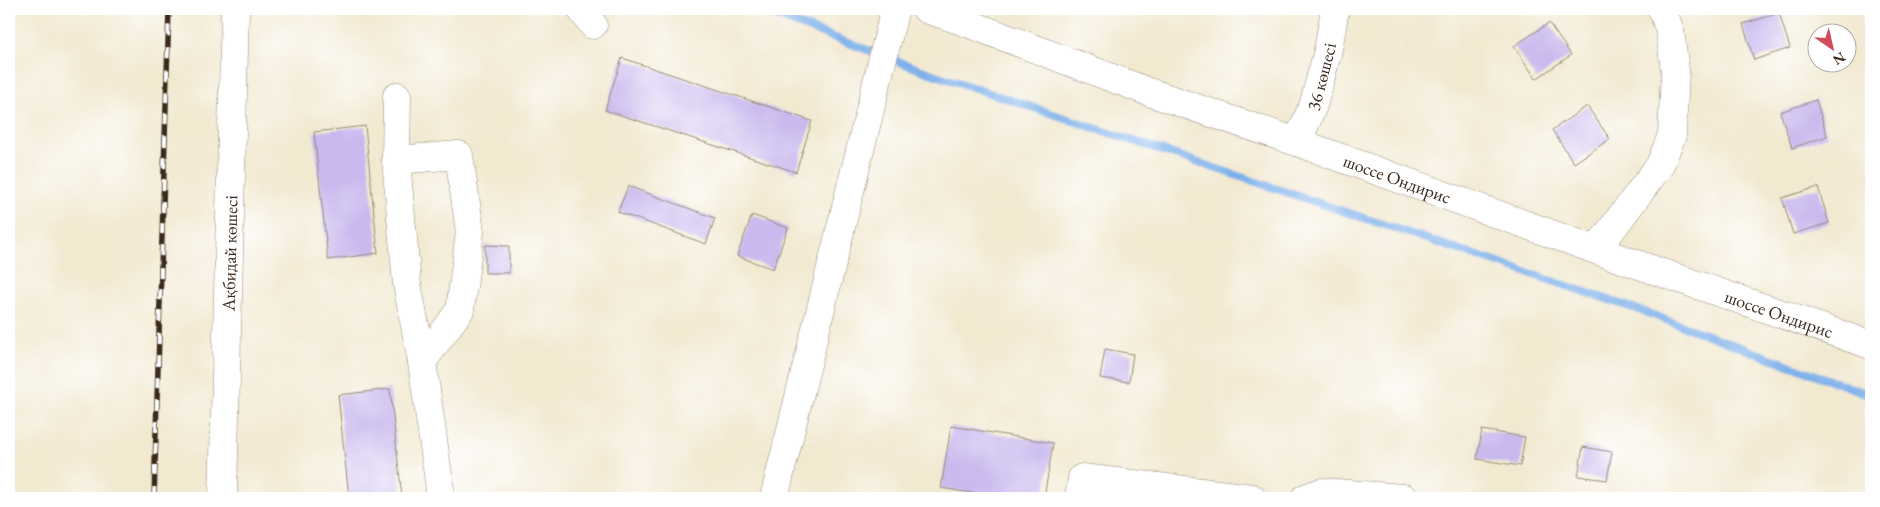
<svg xmlns="http://www.w3.org/2000/svg" width="1880" height="507" viewBox="0 0 1880 507" font-family="'EB Garamond',serif">
<rect width="100%" height="100%" fill="#fff"/>
<filter id="ink" filterUnits="userSpaceOnUse"><feTurbulence type="fractalNoise" baseFrequency=".02" numOctaves="2"/><feDisplacementMap in="SourceGraphic" scale="10" xChannelSelector="R" yChannelSelector="G"/><feConvolveMatrix kernelMatrix="1 2 1 2 8 2 1 2 1" color-interpolation-filters="sRGB"/></filter>
<filter id="wash" filterUnits="userSpaceOnUse"><feTurbulence type="fractalNoise" baseFrequency=".0096" numOctaves="4" result="noise"/><feDisplacementMap in="SourceGraphic" scale="20" xChannelSelector="R" yChannelSelector="G"/><feGaussianBlur stdDeviation="1.12" result="paint"/><feColorMatrix in="noise" values="0 0 0 0 0 0 0 0 0 0 0 0 0 0 0 0 0 1.4 0 .05"/><feComposite in="paint" operator="in"/></filter>
<g filter="url(#wash)">
<rect width="100%" height="100%" fill="#f2e9d1"/>
<g fill="none" stroke-linecap="round" stroke-linejoin="round">
<polyline stroke="#7db0ea" stroke-width="8" points="757,9 927,72 1642,311 1871,395"/>
</g>
<g id="blocks">
<g fill="#c9b9ee">
<polygon points="1779,13 1790,48 1754,60 1743,24"/>
<polygon points="1549,23 1571,55 1536,79 1514,46"/>
<polygon points="622,58 812,121 796,172 605,110"/>
<polygon points="1816,100 1827,136 1792,148 1780,112"/>
<polygon points="1587,106 1610,139 1574,163 1552,130"/>
<polygon points="365,126 378,253 328,260 314,132"/>
<polygon points="628,186 715,218 706,244 618,212"/>
<polygon points="1818,187 1829,223 1793,234 1782,198"/>
<polygon points="752,215 788,228 773,269 737,256"/>
<polygon points="485,245 509,246 509,273 485,273"/>
<polygon points="1105,349 1133,354 1129,382 1100,378"/>
<polygon points="390,389 402,498 349,498 338,395"/>
<polygon points="951,426 1053,443 1044,498 1002,498 941,488"/>
<polygon points="1482,430 1525,437 1520,466 1477,459"/>
<polygon points="1583,447 1612,452 1607,480 1578,476"/>
</g>
</g>
</g>
<g filter="url(#ink)">
<use href="#blocks" fill-opacity="0" stroke="#968a78" stroke-width="1"/>
<g fill="none" stroke-linecap="round" stroke-linejoin="round">
<g stroke="#968a78" stroke-width="29">
<g id="minor">
<polyline points="581,9 593,25"/>
<polyline points="397,96 396,160 407,284 422,362"/>
<path id="s1" d="M1297 142 1313 106 1328 50 1335 9"/>
<polyline points="396,160 459,155 470,232 460,310 422,362 440,489 439,498"/>
<polyline points="1596,250 1660,165 1672,135 1675,71 1670,31 1662,9"/>
<path id="s2" d="M223 498 235 9"/>
<polyline points="774,498 895,9"/>
<polyline points="1079,498 1082,478 1252,498"/>
<polyline points="1305,498 1322,492 1404,498"/>
</g>
</g>
<g stroke="#968a78" stroke-width="29">
<g id="major">
<path id="s3" d="M926 9 959 20 1149 92 1297 142 1596 250 1871 345"/>
</g>
</g>
<use href="#minor" stroke="#fff" stroke-width="28"/>
<use href="#major" stroke="#fff" stroke-width="28"/>
<g stroke="#3b2a1e" stroke-width="5.5">
<polyline id="rail" points="154,498 169,9"/>
</g>
<use href="#rail" stroke="#fff" stroke-width="4" stroke-dasharray="11" stroke-linecap="butt"/>
</g>
</g>
<g text-anchor="middle" dominant-baseline="central" stroke-width="4" stroke-linejoin="round" paint-order="stroke">
<g font-size="18" fill="#3b2a1e" stroke="#fff">
<text stroke="none"><textPath href="#s1" startOffset="70">36 көшесі</textPath></text>
<text stroke="none"><textPath href="#s3" startOffset="501">шоссе Ондирис</textPath></text>
<text stroke="none"><textPath href="#s2" startOffset="245">Ақбидай көшесі</textPath></text>
<text stroke="none"><textPath href="#s3" startOffset="906">шоссе Ондирис</textPath></text>
</g>
</g>
<rect width="1880" height="507" fill="none" stroke="#fff" stroke-width="30"/>
<g transform="translate(1832 48) rotate(146)"><circle r="24" fill="#ffffff" stroke="#b1aaa5"/>
<path d="M0-4L9 19L0 12L-9 19Z" fill="#d1495b"/>
<text y="-8" font-size="14" font-weight="bold" text-anchor="middle" fill="#3b2a1e">N</text>
</g>
</svg>
